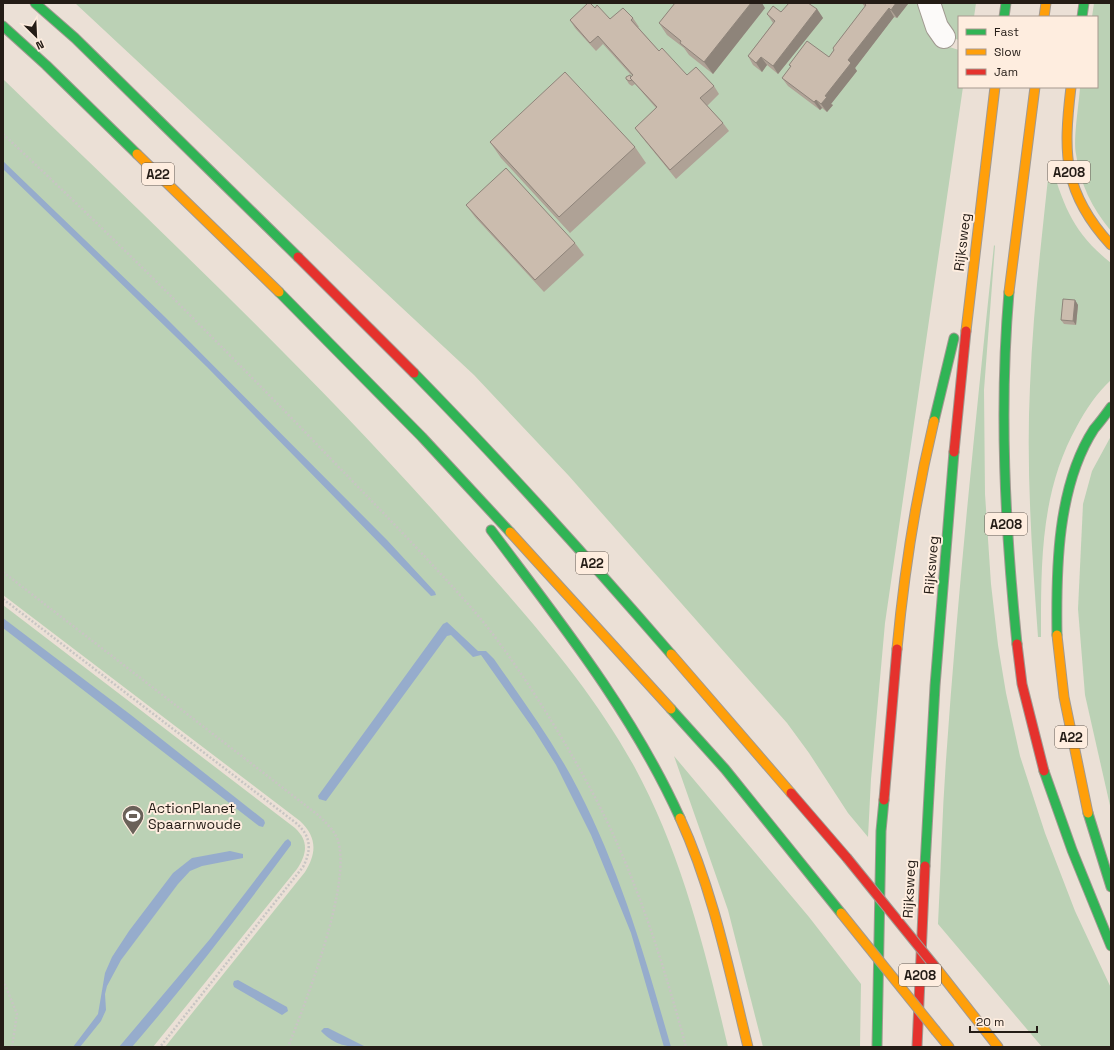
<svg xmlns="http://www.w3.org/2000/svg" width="1114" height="1050" viewBox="0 0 1114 1050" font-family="'Space Grotesk',sans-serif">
<rect width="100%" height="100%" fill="#ebe0d6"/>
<g fill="#bbd1b5">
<polygon points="75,3 923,3 946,46 959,50 959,87 963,87 885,623 871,779 868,837 848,813 809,753 787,723 569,476 474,375"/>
<polygon points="937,3 976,3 974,17 959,17 959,40 953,38"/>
<path d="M1094 3H1111V231C1092 208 1080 184 1076 154 1073 138 1079 105 1080 87H1097V17H1092Z"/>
<path d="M3 79C157 228 314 375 456 536 520 608 587 681 634 766 682 854 705 950 728 1047H165L305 872C317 853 317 837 300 821L3 595Z"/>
<path d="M1050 160C1063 205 1073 233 1111 263V380C1097 393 1086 409 1077 426 1040 492 1041 564 1041 637H1038C1032 554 1026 470 1030 386 1033 310 1042 235 1050 160Z"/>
<path d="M994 245 995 246 984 390 985 494 991 584 998 645 1006 693 1020 756 1045 833 1075 911 1111 988V1047H1042L938 924C941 869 942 814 946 760 958 588 976 416 994 245Z"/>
<polygon points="1111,436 1111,810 1085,695 1078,609 1083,504 1092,471"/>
<path d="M3 605 295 828C309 841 307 854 297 869L153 1047H3Z"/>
<polygon points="674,756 809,917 861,984 860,1047 763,1047 728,910"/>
</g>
<g fill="#96accc">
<polygon points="3,161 165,317 387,540 435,592 436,595 431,596 207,367 3,169"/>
<polygon points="3,618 131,715 264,820 265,823 263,827 259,826 3,628"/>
<path d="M447 622 478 651H486L494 659C524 702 555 744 579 791 621 873 646 960 671 1047H664L631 933 591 835 556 765 534 730 481 655 473 657 451 635 447 636 326 801 319 799 318 796 443 624Z"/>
<path d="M288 839 291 842V845C240 914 188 982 132 1047H119L210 939 285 841Z"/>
<polygon points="230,851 243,854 243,858 202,866 190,871 178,884 121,960 107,986 105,994 106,1010 101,1021 80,1047 73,1047 98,1014 105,973 112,957 129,931 173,873 192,858"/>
<polygon points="238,980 287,1007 288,1011 282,1015 234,987 233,984 234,981"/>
<path d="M324 1028H328L366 1047C348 1047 335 1046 321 1031Z"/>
</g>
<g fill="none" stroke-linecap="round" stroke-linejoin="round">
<g stroke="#a19991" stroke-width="24">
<polyline id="street" points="929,3 937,27 944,37"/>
</g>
<g stroke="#a19991" stroke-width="11">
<g id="fast">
<polyline points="35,3 75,38 298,257"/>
<polyline points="1004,17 1006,3"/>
<polyline points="1082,17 1084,3"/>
<polyline points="3,26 46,65 137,154"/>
<polyline points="279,292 422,437 510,532"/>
<path d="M1009 292C999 409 1005 526 1017 644"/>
<path d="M414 373C503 464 588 558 671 654"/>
<polyline points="934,421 954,338"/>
<path d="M491 530C560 622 632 712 680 818"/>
<path d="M1057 635C1056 569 1057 486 1094 429 1100 422 1106 414 1111 407"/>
<polyline points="671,709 725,769 841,913"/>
<polyline points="1044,771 1072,850 1111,946"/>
<polyline points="1088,813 1111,887"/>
<polyline points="925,866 935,686 954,452"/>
<polyline points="877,1047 881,831 884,800"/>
</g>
</g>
<g stroke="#a19991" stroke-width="11">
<g id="slow">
<polyline points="1044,17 1046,3"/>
<path d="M1071 87C1063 154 1063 193 1111 245"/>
<polyline points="137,154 279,292"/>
<polyline points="1009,292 1035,87"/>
<polyline points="966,331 995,87"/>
<polyline points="510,532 671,709"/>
<polyline points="1057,635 1064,697 1088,813"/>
<path d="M897 649C904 573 916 496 934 421"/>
<polyline points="671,654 791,793"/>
<path d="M680 818C713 890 729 970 748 1047"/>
<polyline points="937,969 998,1047"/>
<polyline points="936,1031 949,1047"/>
</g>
</g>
<g stroke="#a19991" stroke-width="11">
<g id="jam">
<polyline points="298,257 414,373"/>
<polyline points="954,452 966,331"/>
<polyline points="1017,644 1022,684 1044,771"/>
<polyline points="791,793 847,858"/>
<polyline points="884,800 897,649"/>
<polyline points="917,1047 925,866"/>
</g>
</g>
<g stroke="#c8c5c3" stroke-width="2.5" stroke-dasharray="2 2" stroke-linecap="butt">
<path d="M3 134C107 231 207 331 306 433 346 475 387 516 427 559 449 583 472 607 492 633 528 681 560 733 589 786 633 867 662 958 686 1047"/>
<path d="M3 572 318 815C325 822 333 829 337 838 354 880 305 1004 288 1047"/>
<path d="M3 599 296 823C311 836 312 849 303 867L160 1047"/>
<polyline points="3,980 17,1014 12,1047"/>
</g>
<use href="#street" stroke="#fcfaf9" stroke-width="22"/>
<use href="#fast" stroke="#30b455" stroke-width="9"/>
<use href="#slow" stroke="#ff9f0a" stroke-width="9"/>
<use href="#jam" stroke="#e5322d" stroke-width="9"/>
<g stroke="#a19991" stroke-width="11" stroke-linecap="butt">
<polyline id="slow-bridge" points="841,913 936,1031"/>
</g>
<g stroke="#a19991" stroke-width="11" stroke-linecap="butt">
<polyline id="jam-bridge" points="847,858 937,969"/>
</g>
<use href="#slow-bridge" stroke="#ff9f0a" stroke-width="9"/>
<use href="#jam-bridge" stroke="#e5322d" stroke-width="9"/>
</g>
<g fill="#afa296">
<polygon points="862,3 908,3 908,4 897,18 894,17 855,68 857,71 831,104 833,105 827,112 822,108 820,110 788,86 782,78 791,67 789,65 829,57 834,50 833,48 865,7"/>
<polygon points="595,8 610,19 633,18 639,27 638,27 659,51 687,75 714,86 719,94 707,106 723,123 729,131 676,179 641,136 635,128 656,108 635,84 632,86 629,84 626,79 632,76 603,44 596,51 575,28 570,20"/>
<polygon points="765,8 713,74 689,55 684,48 667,35 659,23"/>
<polygon points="817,9 823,18 778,74 767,65 762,72 753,65 748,56 773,23 767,14 781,12"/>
<polygon points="490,142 635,147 646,163 570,233 501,158"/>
<polygon points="466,205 575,243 584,255 544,292 475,217"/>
<polygon points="1075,300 1078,305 1076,325 1064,324 1061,320"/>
</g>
<g fill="#8e847a">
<polygon points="751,3 762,3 765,8 713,74 704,62"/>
<polygon points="896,3 908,3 908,4 897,18 891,10"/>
<polygon points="889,8 894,17 855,68 857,71 831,104 833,105 827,112 821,104 825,96 848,60"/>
<polygon points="817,9 823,18 778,74 773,66"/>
<polygon points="761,57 767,65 762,72 756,63"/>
<polygon points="816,100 822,108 820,110 814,102"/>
<polygon points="1075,300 1078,305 1076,325 1073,321"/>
</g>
<g fill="#cbbcae" stroke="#8e847a">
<polygon points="588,3 590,3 595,8 597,5 610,19 623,8 633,18 631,20 659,51 662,48 687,75 696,67 714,86 700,98 723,123 670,170 635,128 657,107 630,78 633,75 598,36 590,43 570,20"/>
<polygon points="675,3 751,3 704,62 680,43 681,41 659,23"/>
<polygon points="789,3 808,3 817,9 773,66 761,57 756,63 748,56 775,21 767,14 773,6 781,12"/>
<polygon points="864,3 896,3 891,10 889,8 848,60 851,63 825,96 827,97 821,104 816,100 814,102 782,78 791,66 789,65 807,41 829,57 834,50 833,48 866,5"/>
<polygon points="565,72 635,147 559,217 490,142"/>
<polygon points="630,75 631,77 630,78 632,80 629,81 626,79 626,77"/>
<polygon points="506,168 575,243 535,280 466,205"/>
<polygon points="1063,299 1075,300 1073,321 1061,320"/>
</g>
<defs>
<g id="stadium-pin" transform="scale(1.15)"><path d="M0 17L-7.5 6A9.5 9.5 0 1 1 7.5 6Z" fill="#6a6159" stroke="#feeddf"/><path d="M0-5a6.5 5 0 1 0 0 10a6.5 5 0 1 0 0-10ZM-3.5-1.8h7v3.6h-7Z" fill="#fff"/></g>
</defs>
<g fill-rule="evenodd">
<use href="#stadium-pin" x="133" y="816"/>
</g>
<g text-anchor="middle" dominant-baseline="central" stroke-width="4" stroke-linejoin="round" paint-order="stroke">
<g fill="#feeddf" stroke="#655b52" stroke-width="1">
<rect x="1048" y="161" width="42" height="22" rx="3"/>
<rect x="142" y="163" width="32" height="22" rx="3"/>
<rect x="985" y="513" width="42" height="22" rx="3"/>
<rect x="576" y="552" width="32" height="22" rx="3"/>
<rect x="1055" y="726" width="32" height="22" rx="3"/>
<rect x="899" y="964" width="42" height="22" rx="3"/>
</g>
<g font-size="13" font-weight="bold" fill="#241c16">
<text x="1069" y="172">A208</text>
<text x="158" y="174">A22</text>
<text x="1006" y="524">A208</text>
<text x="592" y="563">A22</text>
<text x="1071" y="737">A22</text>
<text x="920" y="975">A208</text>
</g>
<g font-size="14" fill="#241c16" stroke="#feeddf">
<text transform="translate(962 242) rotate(-83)">Rijksweg</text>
<text transform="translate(931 565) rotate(-85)">Rijksweg</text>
<text transform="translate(909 889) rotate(-87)">Rijksweg</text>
</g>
<g font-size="14" fill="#241c16" stroke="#feeddf" text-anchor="start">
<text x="148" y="808">ActionPlanet<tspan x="148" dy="16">Spaarnwoude</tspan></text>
</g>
</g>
<rect width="1114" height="1050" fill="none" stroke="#241c16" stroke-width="8"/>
<rect x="958" y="16" width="140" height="72" fill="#feeddf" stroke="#a7998f"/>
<rect x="966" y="29" width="20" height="6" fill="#30b455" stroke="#a7998f"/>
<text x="994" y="36" font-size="12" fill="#241c16">Fast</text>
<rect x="966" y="49" width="20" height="6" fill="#ff9f0a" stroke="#a7998f"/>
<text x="994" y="56" font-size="12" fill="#241c16">Slow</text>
<rect x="966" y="69" width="20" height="6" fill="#e5322d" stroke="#a7998f"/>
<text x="994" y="76" font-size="12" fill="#241c16">Jam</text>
<g transform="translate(36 36) rotate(156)" stroke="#feeddf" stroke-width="3" paint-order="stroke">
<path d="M0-3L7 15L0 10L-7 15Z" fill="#241c16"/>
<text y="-6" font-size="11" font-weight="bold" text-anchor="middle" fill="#241c16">N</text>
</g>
<path d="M970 1026v6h67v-6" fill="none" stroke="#241c16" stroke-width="2"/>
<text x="976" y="1026" font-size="12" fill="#241c16" stroke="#feeddf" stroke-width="3" paint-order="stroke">20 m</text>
</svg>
